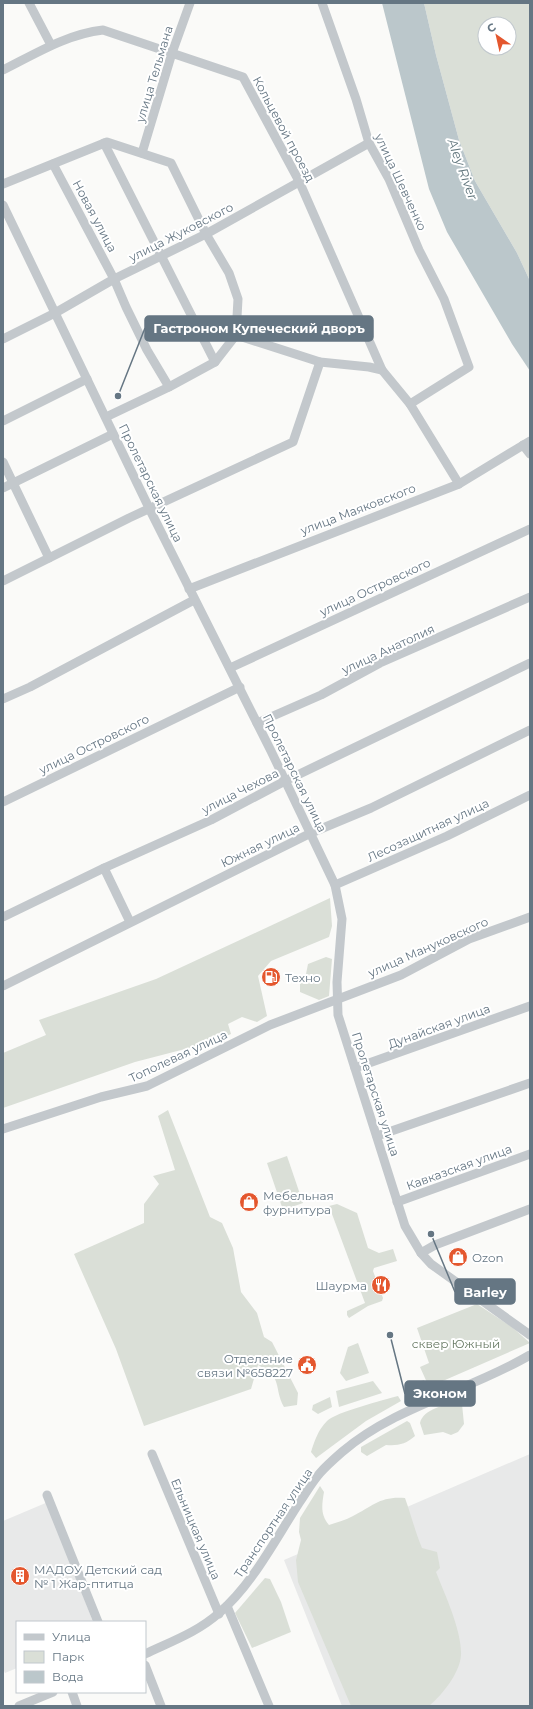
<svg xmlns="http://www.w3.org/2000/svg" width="533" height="1709" viewBox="0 0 533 1709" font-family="Montserrat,sans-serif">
<rect width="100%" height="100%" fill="#fafaf8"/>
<g fill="#e8e9e9">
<polygon points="530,1454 530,1706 342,1706 284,1560"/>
<polygon points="48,1502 93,1622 17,1622 17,1668 5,1673 3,1669 3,1521"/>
</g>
<g fill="#dadfd7" fill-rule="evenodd">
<path d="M424 3H530V281L517 253 475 181 459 140 436 55ZM485 24H509V48H485Z"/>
<polygon points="330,898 332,926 329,937 271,961 258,976 267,1016 257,1022 242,1017 228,1024 231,1034 212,1042 135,1062 3,1108 3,1053 46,1035 39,1020 156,979"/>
<polygon points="326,957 332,959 329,996 319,1000 300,992 300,980 305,979 308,964"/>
<path d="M168 1110 210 1217 222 1223 233 1248 241 1292 257 1313 264 1337 272 1342 298 1393 297 1405 284 1407C273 1387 284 1378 258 1365L251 1389 144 1426 116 1349 74 1254 144 1223V1204L159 1184 153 1176 175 1170 158 1116Z"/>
<polygon points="287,1156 303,1203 283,1210 267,1163"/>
<polygon points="337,1204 357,1213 368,1248 379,1253 393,1249 397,1261 374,1268 373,1271 383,1298 382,1301 368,1306 349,1318 347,1315 347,1311 365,1303 329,1206"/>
<polygon points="477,1304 512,1327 530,1343 429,1387 420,1367 429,1363 417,1328"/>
<polygon points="358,1343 369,1373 346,1381 340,1373 348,1347"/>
<polygon points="424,1380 427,1388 417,1391 414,1387 415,1383"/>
<polygon points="373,1381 382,1393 339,1407 336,1391"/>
<path d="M398 1396 401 1401 366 1421 316 1458 311 1452C315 1440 318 1430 327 1421 336 1412 384 1400 398 1396Z"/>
<polygon points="330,1397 332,1407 318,1414 312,1410 313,1405"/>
<path d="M459 1401 462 1404 464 1424 458 1432 451 1435 443 1432 424 1435 420 1423C423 1409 447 1404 459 1401Z"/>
<path d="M407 1421 410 1423 415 1436C406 1444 398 1446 386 1445L367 1456 361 1452V1447Z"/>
<path d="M320 1486 324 1492C322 1504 320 1515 329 1525 337 1522 346 1520 353 1516 373 1506 380 1496 405 1498 411 1515 415 1531 422 1548L437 1552 440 1568 436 1572C445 1595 462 1631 461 1655 460 1673 442 1695 429 1706H351L298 1582 296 1560 301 1540 299 1532 300 1518Z"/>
<polygon points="265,1578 270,1579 281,1602 291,1632 252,1648 235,1613"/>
</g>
<polygon fill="#bbc7cb" points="382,3 424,3 436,55 459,140 475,181 517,253 530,281 530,371 512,344 447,232 429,189"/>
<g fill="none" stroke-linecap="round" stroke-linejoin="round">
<g stroke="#c3c8cc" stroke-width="9">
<polyline points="29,3 51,45"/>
<path d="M3 70C35 54 67 34 103 30L243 77 299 181 382 370 410 404 469 367 444 299 419 250 389 179 369 143 356 99 322 3"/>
<polyline points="104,143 215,362"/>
<polyline points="142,153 172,53 190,3"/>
<polyline points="53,164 114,279 126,307 147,350 169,387"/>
<polyline points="3,184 107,142 171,163 206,234 229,273 238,299 236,335 215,362 169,387 106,417"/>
<polyline points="3,205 150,510 271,751 335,885 342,919 337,982 338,1015 405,1226 421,1253 431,1264 530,1335"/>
<polyline points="236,335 320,362 369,367 382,370"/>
<polyline points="3,339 55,313 114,279 206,234 369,143"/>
<polyline points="410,404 459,484"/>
<polyline points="3,421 87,379"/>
<polyline points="523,445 530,454"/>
<polyline points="3,462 49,558"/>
<polyline points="3,488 113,434"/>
<polyline points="3,581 129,518 293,442 320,362"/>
<polyline points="189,589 459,484 530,441"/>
<polyline points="230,668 530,529"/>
<polyline points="3,699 30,687 194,600"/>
<polyline points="257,723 321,695 380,663 530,597"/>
<polyline points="3,802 240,687"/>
<polyline points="104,868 130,922"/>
<polyline points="335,885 447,836 530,795"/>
<polyline points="3,917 104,868 211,820 285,781 530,663"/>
<polyline points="3,986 311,833 371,808 530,730"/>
<polyline points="355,1068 530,1006"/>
<polyline points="3,1129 101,1097 147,1086 270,1025 401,975 469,939 530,917"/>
<polyline points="377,1136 530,1083"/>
<polyline points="397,1202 530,1154"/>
<polyline points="421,1253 435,1245 530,1209"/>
<polyline points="152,1454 219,1614"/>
<polyline points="47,1495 98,1622"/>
<polyline points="227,1606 269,1706"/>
<path d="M145 1654C170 1642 198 1632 219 1613 252 1585 275 1540 299 1503 306 1493 312 1482 320 1473 326 1466 334 1459 342 1452 396 1406 469 1391 530 1355"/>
<polyline points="145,1665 161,1706"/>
<polyline points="72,1692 77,1706"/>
<polyline points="19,1706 53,1692"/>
</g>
</g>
<defs>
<g id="fuel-disc" transform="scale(1)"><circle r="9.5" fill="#e4572e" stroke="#fff"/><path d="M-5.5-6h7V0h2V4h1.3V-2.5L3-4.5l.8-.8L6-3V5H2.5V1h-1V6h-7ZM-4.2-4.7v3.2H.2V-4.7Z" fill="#fff"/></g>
<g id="shop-disc" transform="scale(1)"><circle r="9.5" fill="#e4572e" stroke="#fff"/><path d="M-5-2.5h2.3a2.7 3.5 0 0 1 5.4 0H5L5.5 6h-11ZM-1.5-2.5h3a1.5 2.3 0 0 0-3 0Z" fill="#fff"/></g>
<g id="restaurant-disc" transform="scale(1)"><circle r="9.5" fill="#e4572e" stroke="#fff"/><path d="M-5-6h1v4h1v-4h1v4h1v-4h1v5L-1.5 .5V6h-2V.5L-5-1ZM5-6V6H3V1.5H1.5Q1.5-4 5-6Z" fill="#fff"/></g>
<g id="civic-disc" transform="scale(1)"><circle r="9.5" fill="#e4572e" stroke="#fff"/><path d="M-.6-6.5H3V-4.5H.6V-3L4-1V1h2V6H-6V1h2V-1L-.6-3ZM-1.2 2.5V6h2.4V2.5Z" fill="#fff"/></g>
<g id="building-disc" transform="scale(1)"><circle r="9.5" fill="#e4572e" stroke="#fff"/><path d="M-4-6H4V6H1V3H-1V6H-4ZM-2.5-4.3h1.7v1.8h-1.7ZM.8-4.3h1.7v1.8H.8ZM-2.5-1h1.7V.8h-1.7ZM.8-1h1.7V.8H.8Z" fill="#fff"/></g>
</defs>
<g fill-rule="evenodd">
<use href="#fuel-disc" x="271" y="977"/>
<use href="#shop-disc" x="249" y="1202"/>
<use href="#shop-disc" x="458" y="1257"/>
<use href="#restaurant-disc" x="381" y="1285"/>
<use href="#civic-disc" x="307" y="1365"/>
<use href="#building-disc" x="20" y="1576"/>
</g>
<g text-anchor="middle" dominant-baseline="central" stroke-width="4" stroke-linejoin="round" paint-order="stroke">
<g font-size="12" fill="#657683" stroke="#fff">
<text transform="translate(154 74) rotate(-73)">улица Тельмана</text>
<text transform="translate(284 129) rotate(62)">Кольцевой проезд</text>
<text transform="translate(401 182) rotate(65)">улица Шевченко</text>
<text transform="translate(95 216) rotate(62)">Новая улица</text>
<text transform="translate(181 232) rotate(-27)">улица Жуковского</text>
<text transform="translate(151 483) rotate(64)">Пролетарская улица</text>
<text transform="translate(358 509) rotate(-21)">улица Маяковского</text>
<text transform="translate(375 587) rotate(-25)">улица Островского</text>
<text transform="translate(388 649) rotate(-25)">улица Анатолия</text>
<text transform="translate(94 744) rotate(-26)">улица Островского</text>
<text transform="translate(295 773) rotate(64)">Пролетарская улица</text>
<text transform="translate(240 791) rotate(-27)">улица Чехова</text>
<text transform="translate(428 830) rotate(-25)">Лесозащитная улица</text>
<text transform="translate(260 845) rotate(-26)">Южная улица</text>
<text transform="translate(428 947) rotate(-24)">улица Мануковского</text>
<text transform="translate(439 1026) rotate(-20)">Дунайская улица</text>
<text transform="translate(178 1056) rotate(-25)">Тополевая улица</text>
<text transform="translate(376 1094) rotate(72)">Пролетарская улица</text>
<text transform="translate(459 1167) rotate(-20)">Кавказская улица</text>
<text transform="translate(273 1523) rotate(-56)">Транспортная улица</text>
<text transform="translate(196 1529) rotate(67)">Ельницкая улица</text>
</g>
<g font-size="12" fill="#657683" stroke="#fff" text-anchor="start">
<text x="285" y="977">Техно</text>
<text x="263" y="1195">Мебельная<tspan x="263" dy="14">фурнитура</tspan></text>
<text x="472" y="1257">Ozon</text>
<text x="367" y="1285" text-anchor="end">Шаурма</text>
<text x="293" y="1358" text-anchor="end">Отделение<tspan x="293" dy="14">связи №658227</tspan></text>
<text x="34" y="1569">МАДОУ Детский сад<tspan x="34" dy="14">№ 1 Жар-птитца</tspan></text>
</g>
<g font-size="12" fill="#687a64" stroke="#fff">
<text x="456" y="1343">сквер Южный</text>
</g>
<g font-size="13" font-style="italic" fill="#60757c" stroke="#fff">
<text transform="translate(463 169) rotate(70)">Aley River</text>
</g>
</g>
<path fill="none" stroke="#657683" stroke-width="1.5" d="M118 396L145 328M431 1234L455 1292M390 1335L405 1394"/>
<g fill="#657683" stroke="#fff" stroke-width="1.5">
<circle cx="118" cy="396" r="4"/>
<circle cx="431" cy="1234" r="4"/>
<circle cx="390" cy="1335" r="4"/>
</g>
<g fill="#657683" stroke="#657683" stroke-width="1.5">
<rect x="145" y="316" width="228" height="25" rx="4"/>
<rect x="455" y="1279" width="60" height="25" rx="4"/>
<rect x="405" y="1381" width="70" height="25" rx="4"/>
</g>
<g font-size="13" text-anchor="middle" font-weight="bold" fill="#fff">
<text x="259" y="333">Гастроном Купеческий дворъ</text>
<text x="485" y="1297">Barley</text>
<text x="440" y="1398">Эконом</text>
</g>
<rect width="533" height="1709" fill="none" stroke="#657683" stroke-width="8"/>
<rect x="16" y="1621" width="130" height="72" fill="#ffffff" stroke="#c1c8cd"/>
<rect x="24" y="1634" width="20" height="6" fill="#c3c8cc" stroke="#c1c8cd"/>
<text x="52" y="1641" font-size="12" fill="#657683">Улица</text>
<rect x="24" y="1651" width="20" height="12" fill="#dadfd7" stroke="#c1c8cd"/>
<text x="52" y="1661" font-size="12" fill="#657683">Парк</text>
<rect x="24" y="1671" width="20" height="12" fill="#bbc7cb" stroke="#c1c8cd"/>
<text x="52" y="1681" font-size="12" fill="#657683">Вода</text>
<g transform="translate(497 36) rotate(326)"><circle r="19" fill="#ffffff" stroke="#c1c8cd"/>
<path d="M0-3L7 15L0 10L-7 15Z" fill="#e4572e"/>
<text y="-6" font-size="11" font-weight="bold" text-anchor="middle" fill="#657683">С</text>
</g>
</svg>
